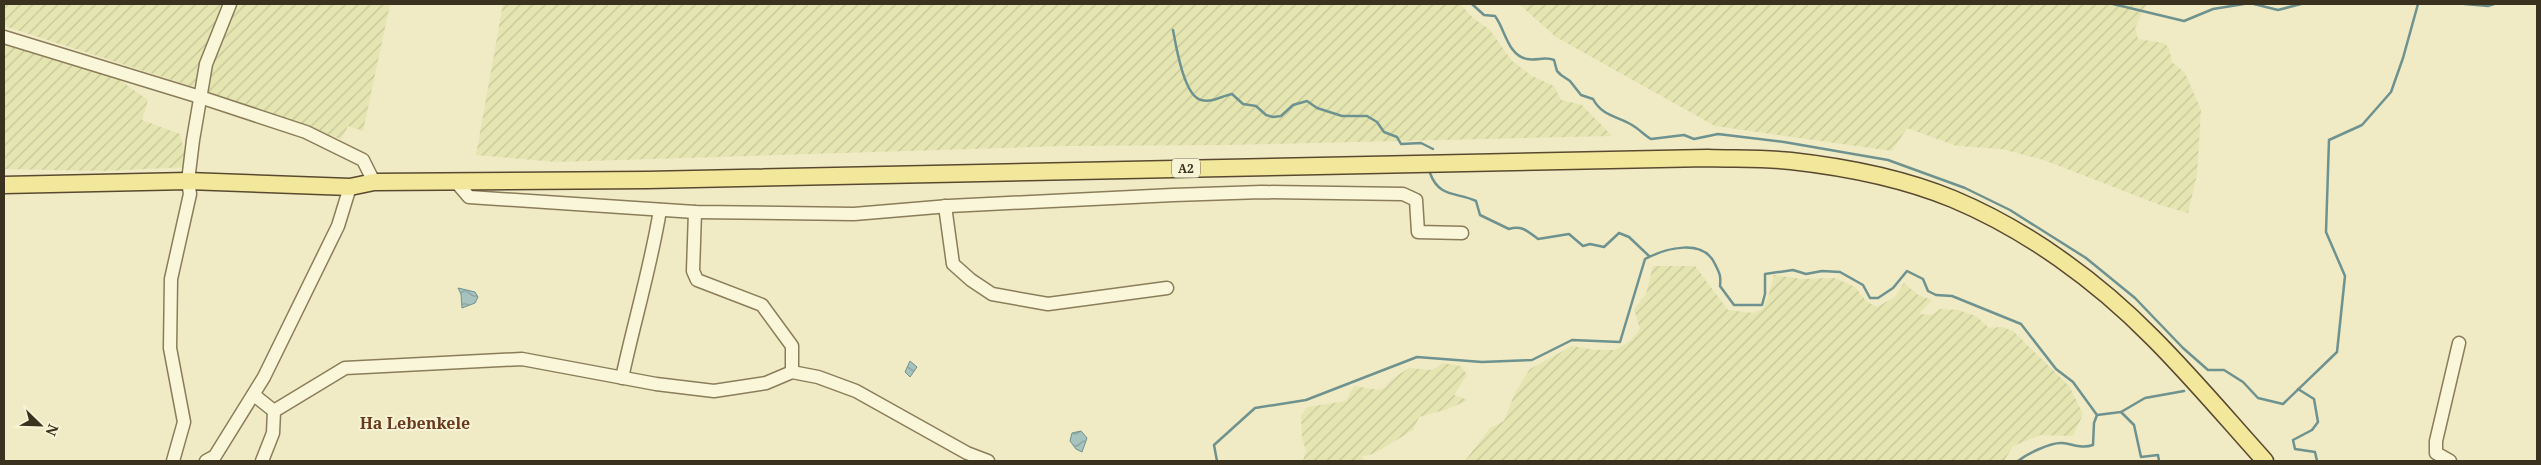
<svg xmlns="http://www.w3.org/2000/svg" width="2541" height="465" viewBox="0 0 2541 465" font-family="'Noto Serif',serif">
<defs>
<pattern id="farmland-furrows" width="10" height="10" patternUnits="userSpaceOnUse" patternTransform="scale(1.25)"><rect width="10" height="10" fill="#e5e5b2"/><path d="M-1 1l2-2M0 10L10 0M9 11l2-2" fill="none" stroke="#c5c599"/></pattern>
<pattern id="water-waves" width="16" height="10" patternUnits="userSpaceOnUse" patternTransform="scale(1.25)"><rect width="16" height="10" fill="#a7c3bf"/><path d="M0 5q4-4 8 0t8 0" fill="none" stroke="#899f9b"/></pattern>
</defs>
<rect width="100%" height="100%" fill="#f0eac5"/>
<g fill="url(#farmland-furrows)">
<polygon points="4,4 225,4 194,87 4,26"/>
<polygon points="235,4 390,4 363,131 348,126 341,139 205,94 211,67"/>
<polygon points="503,4 1460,4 1473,18 1489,29 1512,61 1532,76 1554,86 1561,100 1582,105 1612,136 1226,145 1064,146 556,162 476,155"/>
<polygon points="1519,4 2147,4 2135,28 2138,39 2164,43 2169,48 2172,62 2185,73 2201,110 2197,174 2188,213 2160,205 2044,160 2002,149 1957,146 1907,128 1892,151 1715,126 1556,37"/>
<polygon points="4,42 112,75 148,100 142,120 180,134 188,167 104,171 4,169"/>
<polygon points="1653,266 1695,266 1728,310 1753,313 1763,309 1768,298 1774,275 1801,279 1835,278 1855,287 1866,301 1877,307 1895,297 1904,283 1918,295 1932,300 1919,314 1932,315 1940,309 1958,310 1976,316 1989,328 2002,327 2013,331 2069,386 2083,414 2073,436 2040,435 2013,446 2004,461 1465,461 1490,428 1504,421 1515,393 1530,369 1572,346 1596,350 1615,350 1630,341 1640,329 1634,309 1646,294"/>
<polygon points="1443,363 1461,366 1467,375 1454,395 1468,400 1448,409 1419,417 1413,430 1375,453 1361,457 1366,461 1303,461 1306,450 1302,438 1301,416 1307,407 1346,401 1354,386 1378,390 1384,388 1392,379 1409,368 1432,370"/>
</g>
<g fill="url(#water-waves)" stroke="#6d928f">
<polygon points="458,288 475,292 478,297 475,303 462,308 461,294"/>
<polygon points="910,361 917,367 910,377 905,372"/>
<polygon points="1081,431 1087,438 1082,452 1076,449 1070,441 1072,433"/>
</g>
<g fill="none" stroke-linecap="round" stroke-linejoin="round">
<g stroke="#6d928f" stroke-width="2.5">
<path d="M1472 4 1484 15 1495 16C1505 29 1508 56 1527 59 1537 61 1545 56 1554 60L1557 71 1561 75 1570 81 1581 95 1593 99C1602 116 1617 116 1632 125 1639 129 1644 135 1651 139L1684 135 1694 139 1718 134 1784 142 1888 160 1965 188 2010 210 2086 258 2135 298 2183 348 2208 370H2224L2243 382 2258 398 2283 404 2337 352 2345 276 2326 232 2329 140 2362 125 2391 92 2403 58 2418 4"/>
<polyline points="2113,4 2184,21 2213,9 2244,4"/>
<polyline points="2254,4 2278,10 2301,4"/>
<polyline points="2465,4 2488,6 2494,4"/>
<path d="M1173 30C1176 46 1184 96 1201 100 1213 103 1221 96 1232 94L1243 104 1256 106 1266 115 1273 117 1281 116 1293 105 1307 101 1317 108 1342 116H1367L1377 122 1384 132 1397 137 1401 144 1421 143 1433 149"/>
<path d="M1432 170 1430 173C1439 198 1457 192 1476 201L1480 215 1509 229C1522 225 1527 231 1538 239L1569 234 1583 246 1590 244 1604 247 1619 233 1629 237 1649 256"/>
<polyline points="2298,389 2314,399 2318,422 2312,430 2293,440 2295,449 2315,452 2317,461"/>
<polyline points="2121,412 2134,425 2141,457 2158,455 2159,461"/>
<path d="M1217 461 1214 445 1255 408 1306 400 1417 357 1482 362 1532 360 1572 340 1620 342 1645 259C1666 248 1703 238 1715 264 1720 274 1721 276 1720 286L1734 305H1762L1765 294V274L1793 270 1806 274 1822 271 1840 272 1863 285 1870 298H1878L1893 288 1907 271 1923 279 1928 291 1936 295 1952 296 2021 324 2056 369 2073 382 2097 415"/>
<path d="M2018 461C2027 454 2051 442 2062 443 2073 444 2081 449 2093 445L2094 423 2097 415 2121 412 2145 398 2184 391"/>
</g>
<g stroke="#8b7d5a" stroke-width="15">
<g id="minor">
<polyline points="4,37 200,97 306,132 363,160 374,182"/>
<polyline points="457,183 469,197 695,212 854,214 949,206 1173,195 1262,192 1403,194 1416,200 1418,232 1462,233"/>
<polyline points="945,206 953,264 971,280 992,294 1048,304 1167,288"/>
<polyline points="695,212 693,271 697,280 762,305 792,346 792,372"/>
<path d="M622 378C634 322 651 266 660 210"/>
<polyline points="254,395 274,411 345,368 522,359 656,384 714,391 766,383 792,372 818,377 856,391 967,453 988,461"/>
<polyline points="173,461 184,422 170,348 171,279 190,194 188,181 193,140 206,64 230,4"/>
<polyline points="206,461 215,456 264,377 338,226 350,187"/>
<polyline points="262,461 273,433 274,411"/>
<polyline points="2450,461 2436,453 2436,441 2459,343"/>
</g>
</g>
<g stroke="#594a2f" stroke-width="19">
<path id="major" d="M4 185 188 181 350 187 374 182 647 180 1708 158C1735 159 1764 158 1791 161 1845 167 1902 178 1953 199 2027 230 2097 281 2153 338 2192 377 2228 420 2265 461"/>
</g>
<use href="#minor" stroke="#faf6d9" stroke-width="12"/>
<use href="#major" stroke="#f3e79c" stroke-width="16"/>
</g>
<g text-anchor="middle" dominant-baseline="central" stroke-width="4" stroke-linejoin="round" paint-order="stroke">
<rect fill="#f7f3d5" stroke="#736b56" stroke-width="1" x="1172" y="158.5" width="28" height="19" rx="4"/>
<g font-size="12" font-weight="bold" fill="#3b311f">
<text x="1186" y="168">A2</text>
</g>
<g font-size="16" font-weight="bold" fill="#693a1d" stroke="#f7f3d5">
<text x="415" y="423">Ha Lebenkele</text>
</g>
</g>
<rect width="2541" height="465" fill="none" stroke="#3b311f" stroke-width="10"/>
<g transform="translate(40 425) rotate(113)" stroke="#f7f3d5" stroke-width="4" paint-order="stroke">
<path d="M0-4L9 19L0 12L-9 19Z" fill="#3b311f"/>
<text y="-8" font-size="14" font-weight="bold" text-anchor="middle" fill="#3b311f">N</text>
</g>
</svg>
